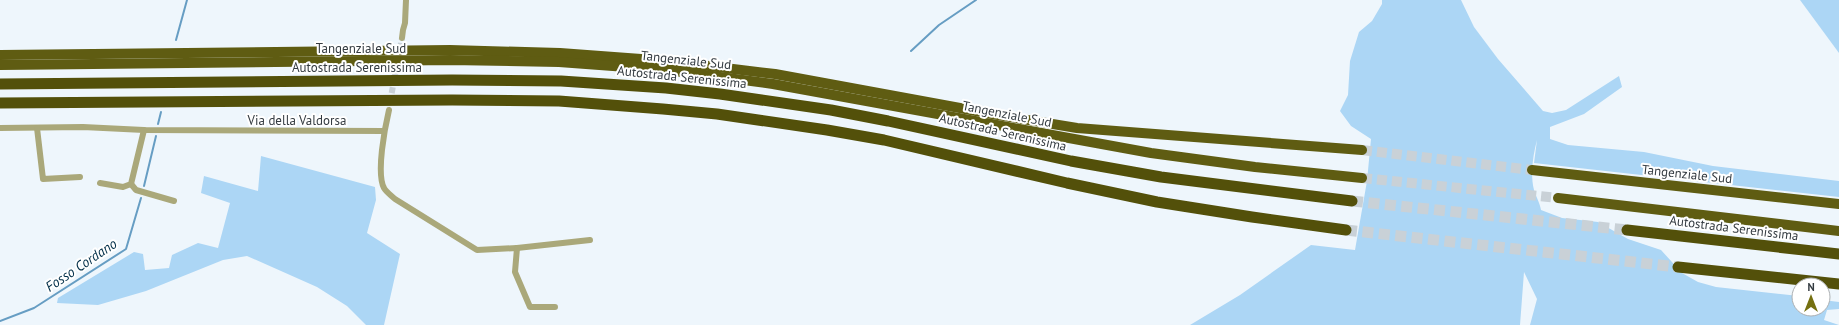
<svg xmlns="http://www.w3.org/2000/svg" width="1839" height="325" viewBox="0 0 1839 325" font-family="'PT Sans',sans-serif">
<rect width="100%" height="100%" fill="#eef6fc"/>
<g fill="#acd6f5">
<path d="M1382 0H1461L1474 27 1498 59 1543 111 1552 113 1566 110 1619 76 1622 87 1584 114 1550 127V139L1568 145 1644 152 1713 166 1839 181V197L1534 163 1537 140C1533 155 1530 174 1534 190 1536 197 1540 203 1541 210L1562 218 1598 222 1628 239 1661 250 1682 273 1698 282 1716 287 1799 296V309H1823V300L1839 302V309L1827 310 1824 320 1839 325H1530L1537 299 1524 272 1520 325H1190L1240 295 1311 245 1355 250 1367 181 1371 139 1351 126 1340 111 1348 95 1350 61 1359 32 1372 21 1382 4Z"/>
<polygon points="1800,0 1839,0 1839,53"/>
<polygon points="261,156 375,187 376,200 367,233 400,254 384,325 366,325 347,306 317,287 247,256 223,260 146,291 98,305 57,303 58,298 134,252 143,254 145,270 169,268 172,255 198,243 218,248 230,203 201,193 204,176 258,191"/>
</g>
<g fill="none" stroke-linecap="round" stroke-linejoin="round">
<g stroke="#669dc3" stroke-width="2">
<polyline points="176,40 187,0"/>
<polyline points="911,51 939,25 976,0"/>
<polyline points="158,124 161,112"/>
<polyline points="144,186 156,136"/>
<polyline points="0,321 34,308 126,249 141,198"/>
</g>
<polyline stroke="#c9d1d7" stroke-width="6" stroke-dasharray="6 3" stroke-linecap="butt" points="390,102 402,38"/>
<g stroke="#c9d1d7" stroke-width="10" stroke-dasharray="10 5" stroke-linecap="butt">
<polyline points="1362,150 1532,170"/>
<polyline points="1362,178 1558,198"/>
</g>
<g stroke="#c9d1d7" stroke-width="11" stroke-dasharray="11 5.5" stroke-linecap="butt">
<polyline points="1352,201 1627,230"/>
<polyline points="1346,230 1678,267"/>
</g>
<g stroke="#aaa87a" stroke-width="6">
<polyline points="402,38 403,30 405,23 406,0"/>
<path d="M389 110C385 127 376 173 384 188 386 192 392 196 395 199L477 250 517 248 515 272 530 307H555"/>
<polyline points="0,128 83,127 144,130 384,131"/>
<polyline points="37,128 43,179 80,177"/>
<polyline points="100,183 123,187 131,184 144,130"/>
<polyline points="131,184 136,190 174,201"/>
<polyline points="517,248 590,240"/>
</g>
<g stroke="#5f5c12" stroke-width="10">
<polyline points="0,55 450,50 560,53 668,61 775,74 998,115 1077,128 1362,150"/>
<polyline points="0,65 450,60 559,62 667,70 773,84 1151,153 1255,167 1362,178"/>
<polyline points="1532,170 1839,204"/>
<polyline points="1558,198 1839,231"/>
</g>
<g stroke="#53500a" stroke-width="11">
<polyline points="0,84 452,80 561,81 666,88 720,94 831,110 888,121 1071,161 1161,177 1352,201"/>
<polyline points="0,103 452,100 559,101 663,109 717,114 827,130 884,140 1067,183 1157,202 1252,217 1346,230"/>
<polyline points="1627,230 1839,254"/>
<polyline points="1678,267 1839,284"/>
</g>
</g>
<g text-anchor="middle" dominant-baseline="central" stroke-width="4" stroke-linejoin="round" paint-order="stroke">
<g font-size="13" fill="#343b41" stroke="#fff">
<text x="361" y="48">Tangenziale Sud</text>
<text transform="translate(686 60) rotate(6)">Tangenziale Sud</text>
<text x="357" y="67">Autostrada Serenissima</text>
<text transform="translate(682 77) rotate(6)">Autostrada Serenissima</text>
<text transform="translate(1007 114) rotate(11)">Tangenziale Sud</text>
<text x="297" y="120">Via della Valdorsa</text>
<text transform="translate(1003 132) rotate(13)">Autostrada Serenissima</text>
<text transform="translate(1687 174) rotate(6)">Tangenziale Sud</text>
<text transform="translate(1734 228) rotate(7)">Autostrada Serenissima</text>
</g>
<g font-size="14" font-style="italic" fill="#002e48" stroke="#fff">
<text transform="translate(81 265) rotate(-34)">Fosso Cordano</text>
</g>
</g>
<g transform="translate(1811 297)"><circle r="19" fill="#ffffff" stroke="#aeb1b3"/>
<path d="M0-3L7 15L0 10L-7 15Z" fill="#757010"/>
<text y="-6" font-size="11" font-weight="bold" text-anchor="middle" fill="#343b41">N</text>
</g>
</svg>
